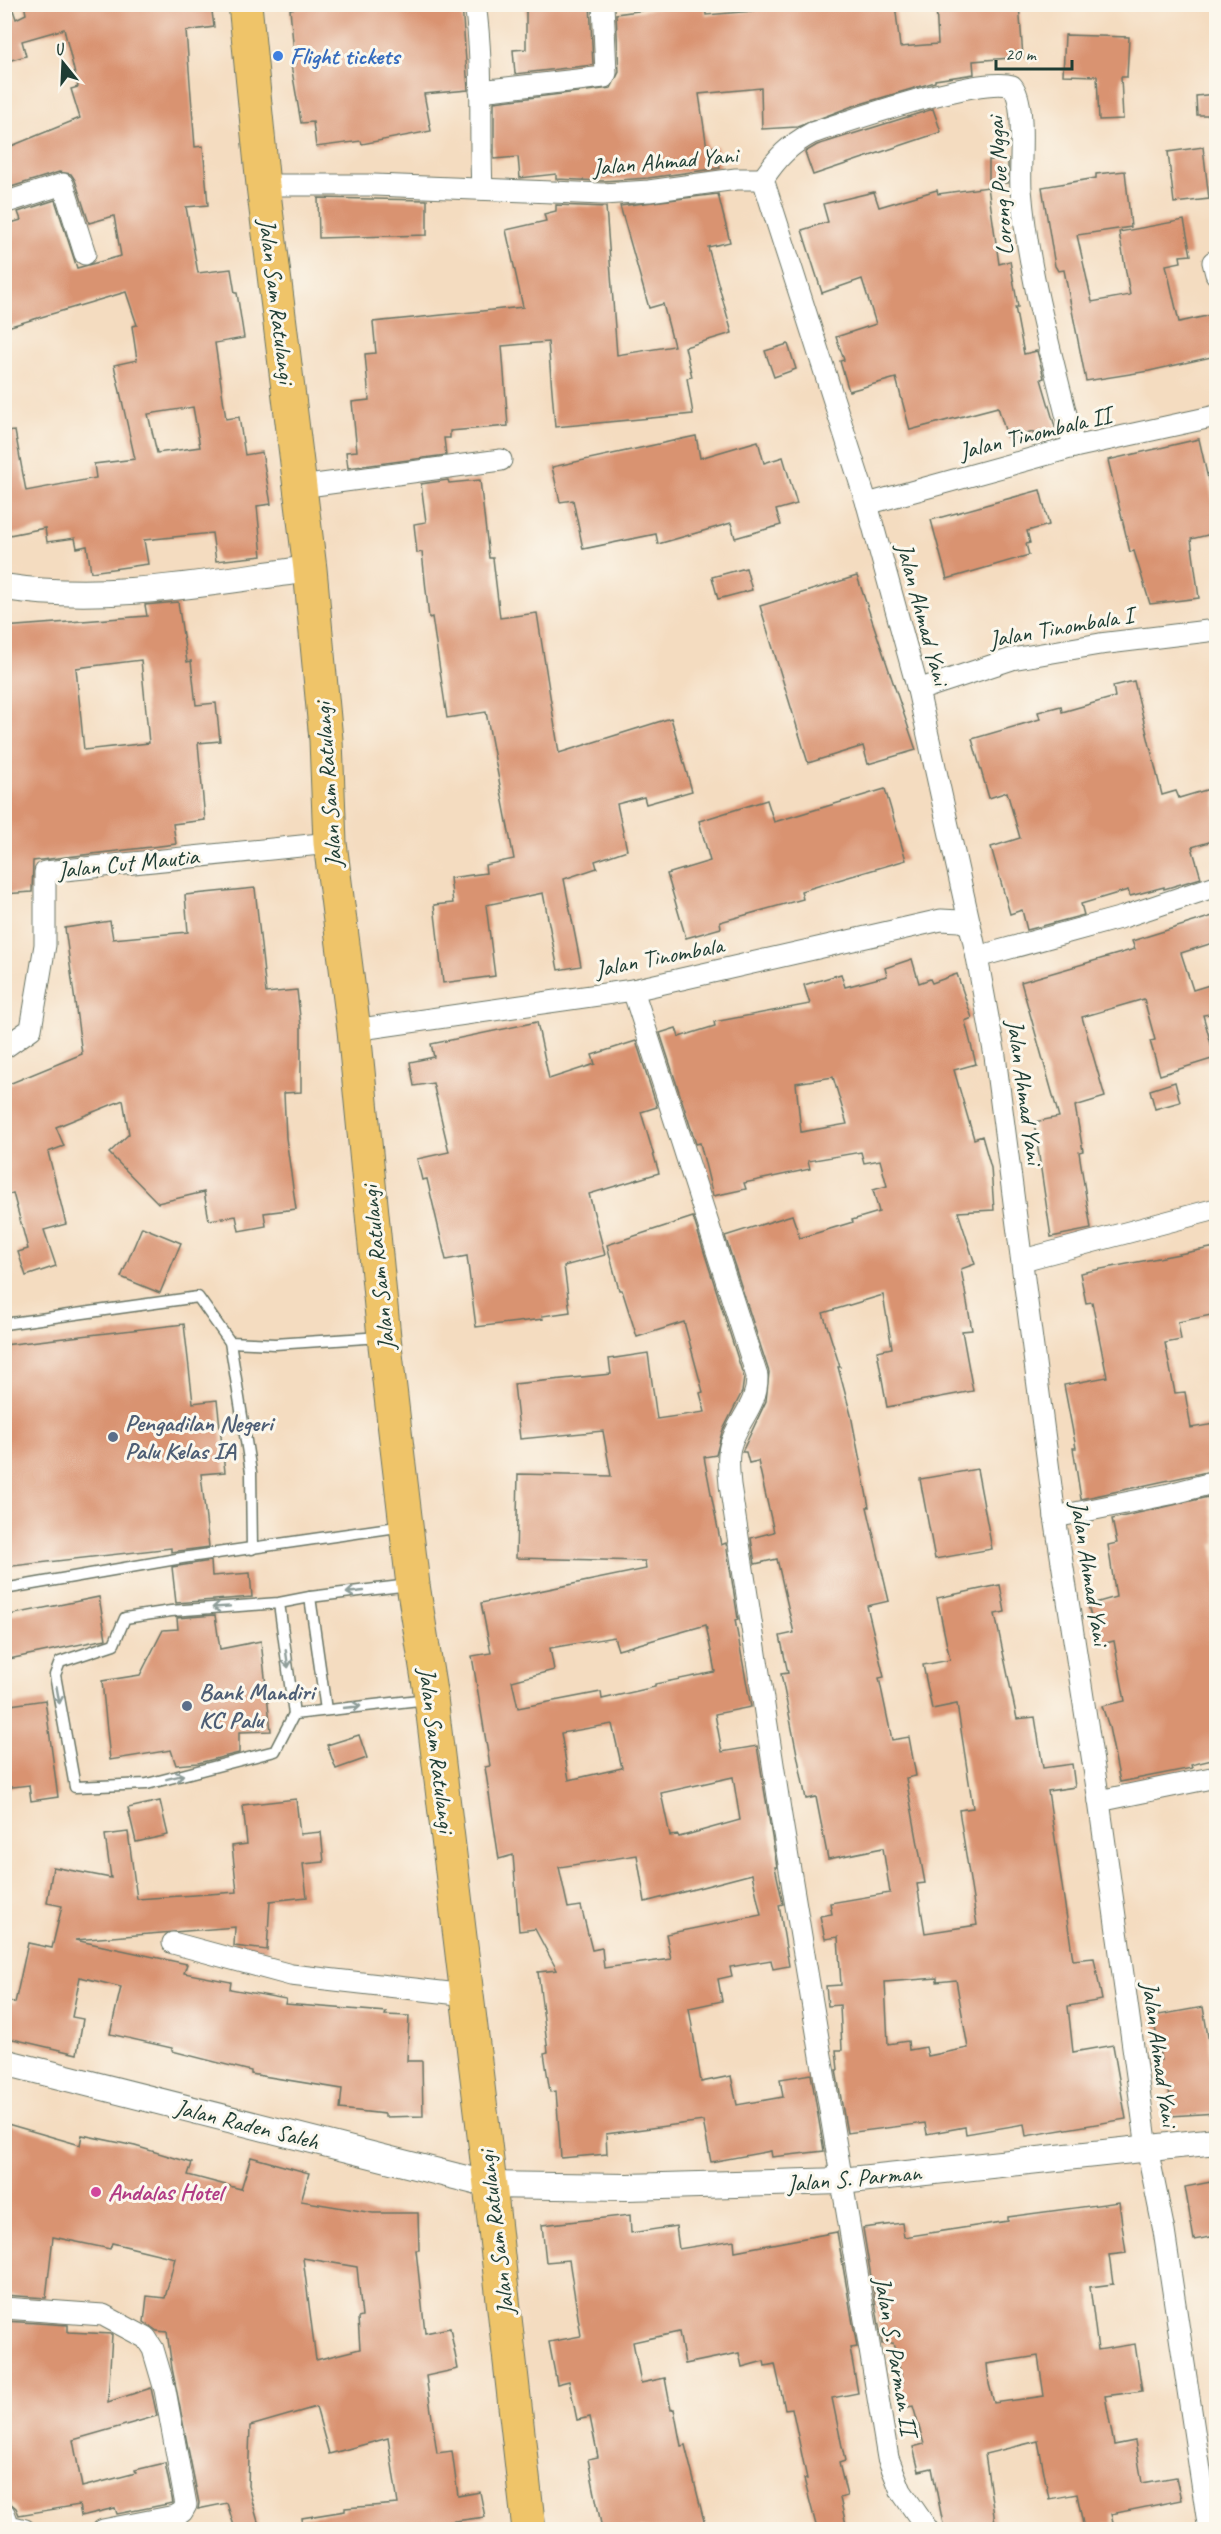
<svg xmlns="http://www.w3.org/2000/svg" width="1221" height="2534" viewBox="0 0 1221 2534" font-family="Caveat,sans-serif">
<rect width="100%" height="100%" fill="#fbf7ec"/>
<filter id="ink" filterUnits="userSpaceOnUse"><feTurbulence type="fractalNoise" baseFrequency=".0167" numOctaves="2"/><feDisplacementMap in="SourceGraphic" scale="12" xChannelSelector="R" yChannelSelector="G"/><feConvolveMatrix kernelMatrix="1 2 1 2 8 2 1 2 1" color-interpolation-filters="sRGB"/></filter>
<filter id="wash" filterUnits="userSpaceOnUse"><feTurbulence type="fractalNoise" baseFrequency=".008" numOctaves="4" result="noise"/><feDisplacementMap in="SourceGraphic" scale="24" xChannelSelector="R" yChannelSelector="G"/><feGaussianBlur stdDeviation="1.35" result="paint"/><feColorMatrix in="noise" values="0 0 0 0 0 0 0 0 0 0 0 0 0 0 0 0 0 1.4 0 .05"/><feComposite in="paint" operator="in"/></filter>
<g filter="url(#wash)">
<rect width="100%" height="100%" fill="#f4dcc0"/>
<g id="blocks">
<g fill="#d99371" fill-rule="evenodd">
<path d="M4 4H11L16 19 26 14 24 4H211L214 27 186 31 195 147 203 146 208 205 186 207 198 273 231 269 235 293H237L244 338 215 343 226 419 239 417 245 455 262 452 271 504 257 506 262 556 216 561 212 533 144 540 148 564 91 572 87 546 77 548 75 538 47 542 45 528 4 536V432L15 431 26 491 96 478 94 464 135 459 114 365 137 360 132 326 137 325 126 292 4 328V225L21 220 18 212 55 200 77 268 121 256 114 216 89 223 75 180 71 174 59 172 11 187 4 168V149L80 118 71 89 78 87 64 29 22 41 26 56 4 62ZM193 407 200 447 157 453 148 414Z"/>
<polygon points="339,4 462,4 468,90 424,94 431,131 362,144 361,141 316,147 313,122 301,123 291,65 295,65 290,9"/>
<polygon points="526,4 590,4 593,65 515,74 513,50 526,49"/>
<polygon points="675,4 705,4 706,15 753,11 753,7 771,4 895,4 900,47 938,44 936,4 1019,4 1023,57 973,61 974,74 935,80 935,82 850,107 797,127 762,129 761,88 699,94 707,148 717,146 720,168 648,178 603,181 556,179 556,174 520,178 518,157 494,159 494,102 611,88 619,72 616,14 675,6"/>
<polygon points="1065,35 1129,37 1127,77 1121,77 1123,119 1099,120 1097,76 1063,75"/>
<polygon points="1216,94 1216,115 1197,115 1196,96"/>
<polygon points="933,109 941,132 813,175 805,152 817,145"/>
<polygon points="1203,147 1209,199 1174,203 1168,152"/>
<rect x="989" y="160" width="19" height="23"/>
<polygon points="1125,171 1131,227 1077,235 1092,302 1130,295 1119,232 1184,220 1191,255 1180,256 1181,262 1166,265 1179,322 1216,314 1216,356 1149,371 1086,381 1064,270 1058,271 1055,266 1042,187 1096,178 1096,174"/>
<polygon points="988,187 999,264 1010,261 1018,307 1015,307 1024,354 1037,351 1044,378 1041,379 1056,430 1034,436 1033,432 1008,440 998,407 910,430 896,378 849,391 840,361 844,360 836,337 876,324 862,279 822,293 802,230 828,222 823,204 874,192 879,207 937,190 938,194"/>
<polygon points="718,194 730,242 708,247 732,333 685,347 692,377 687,378 693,414 555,427 548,342 502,346 508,426 450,431 450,438 444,438 446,455 348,468 346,452 357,451 352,402 369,400 365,354 376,353 373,322 523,307 506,230 546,221 544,214 556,211 556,205 606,207 617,355 674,346 663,304 649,308 620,206"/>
<polygon points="318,198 427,200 427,235 319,238"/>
<polygon points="788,344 796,369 774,377 765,351"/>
<polygon points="696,436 700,458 758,441 764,463 783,457 797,504 776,510 781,525 735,538 731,523 658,544 656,534 583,549 573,500 560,502 552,467"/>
<polygon points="1199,439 1216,514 1216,533 1191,539 1199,598 1150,604 1134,551 1130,552 1108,460"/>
<polygon points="448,480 449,483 480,480 489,558 493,558 500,618 537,613 559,753 671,718 692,791 646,804 644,797 617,804 627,850 595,861 597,868 564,879 581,966 558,970 543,893 486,905 495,976 443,983 434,905 453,903 450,878 486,873 485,865 514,859 486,712 447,718 432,617 429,618 422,552 417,553 414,524 426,522 421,484"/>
<polygon points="1040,490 1049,525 1027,531 1030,543 1026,544 1029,555 947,579 931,520"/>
<polygon points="746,568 752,590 718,599 712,577"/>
<polygon points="857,576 916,750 868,764 863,746 808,763 760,606"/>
<path d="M178 602 187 662 191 661 196 705 216 703 220 741 198 743 205 820 173 824 176 844 33 861 32 892 4 894V627L147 616 145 605ZM141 660 149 743 84 750 76 668Z"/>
<polygon points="1134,681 1162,795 1176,791 1179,798 1216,787 1216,840 1192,847 1201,878 1164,889 1164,887 1130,896 1128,890 1081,904 1084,915 1027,930 1022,910 1010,914 991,847 1020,838 1007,792 989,798 972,739 1040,719 1038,712 1061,706 1062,712 1115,697 1113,686"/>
<polygon points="885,789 906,860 801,891 803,899 720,922 721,928 686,938 667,874 710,861 699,821 767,800 774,822"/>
<polygon points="255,888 266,993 297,990 301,1026 301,1092 284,1093 286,1138 296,1209 264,1213 266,1226 239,1231 236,1216 209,1220 204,1192 158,1203 109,1153 129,1134 123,1100 56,1127 64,1146 48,1152 66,1224 44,1230 56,1266 26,1276 18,1252 28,1249 13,1193 4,1196 4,1086 82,1054 65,928 110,921 113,939 188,932 185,895"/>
<polygon points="1216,915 1216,942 1181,953 1193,990 1216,983 1216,1013 1203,1015 1215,1058 1160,1075 1150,1041 1155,1040 1144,999 1082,1017 1105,1097 1075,1106 1083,1151 1079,1152 1091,1229 1051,1237 1034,1122 1059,1117 1021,982 1135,949 1132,941"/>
<path d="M912 959 919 983 930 979 932 983 957 974 972 1018 965 1021 976 1064 954 1070 974 1139 982 1136 991 1168 994 1210 958 1212 975 1264 961 1269 972 1330 962 1331 973 1391 887 1407 877 1351 892 1348 883 1295 823 1313 840 1367H838L851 1415 869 1507H867L889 1601 867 1606 884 1677 879 1678 892 1740 909 1737 916 1776 906 1778 925 1883 917 1884 925 1933 977 1925 959 1810 973 1808 957 1704 932 1709 923 1665 950 1660 937 1598 1000 1585 1005 1612 995 1614 1017 1719 1035 1717 1043 1768 1072 1764 1075 1787 1048 1791 1073 1960 1094 1958 1102 2000 1068 2006 1073 2052 1113 2045 1126 2119 1026 2136 1024 2124 966 2134 965 2127 927 2134 925 2123 847 2133 836 2070H838L836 2050H842L840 2005 828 2006 826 1986 841 1985 838 1937 825 1939 820 1916 832 1914 830 1903 890 1893 883 1848 828 1859 816 1797 806 1799 781 1674 788 1673 780 1636 794 1633 777 1559 755 1564 751 1538 774 1532 758 1461 749 1463 746 1452H742L766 1401 769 1372 725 1236 792 1215 800 1238 853 1222 852 1220 879 1212 873 1190 887 1186 880 1160 864 1163 861 1152 808 1161 810 1169 744 1183 746 1189 713 1196 700 1143 696 1144 660 1033 676 1028 679 1037 715 1026 714 1022 810 1004 804 985 841 974 845 987 887 976 885 968ZM833 1077 847 1124 801 1132 796 1083ZM937 1978V1982L956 1980 968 2048 928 2056 926 2047 909 2050 908 2041 888 2044 885 1982Z"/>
<polygon points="537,1022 549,1079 595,1064 592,1055 636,1041 657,1107 641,1112 659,1173 589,1194 605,1255 564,1266 570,1312 542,1316 543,1319 476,1327 467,1256 446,1260 427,1179 422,1180 417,1159 449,1152 433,1083 414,1086 410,1062 434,1057 431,1044"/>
<polygon points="1175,1082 1180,1102 1155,1109 1150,1090"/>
<path d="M693 1217 744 1378 742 1392 722 1432 716 1455 704 1457 721 1545 726 1543 738 1619 735 1620 751 1707 715 1714 722 1752 757 1746 777 1867H775L783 1904 779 1905 789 1966 773 1969 771 1960 730 1967 732 1976 718 1979 722 2001 689 2008 701 2082 731 2076 737 2105 783 2097 780 2079 811 2074 824 2151 772 2157 771 2151 711 2162 703 2121 606 2134 607 2154 561 2158 556 2091 550 2092 544 2053 548 2052 538 1972 557 1970 535 1929 519 1931 513 1855 499 1859 485 1767 490 1766 472 1656 491 1653 481 1603 646 1569 645 1561 516 1558 518 1474 611 1476 603 1431 520 1439 514 1384 611 1374 609 1359 648 1353 657 1419 705 1412 700 1393 703 1392 684 1322 637 1337 622 1290H619L607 1245ZM706 1625 715 1672 655 1684V1687L602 1699 601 1692 518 1708 512 1681 554 1670 550 1648 614 1637 618 1650ZM612 1724 622 1768 569 1780 561 1733ZM733 1777 740 1820 679 1837 678 1835 670 1836 661 1793ZM637 1855 645 1902 752 1874 761 1915 666 1934 671 1959 604 1968 602 1948 592 1950 581 1906 568 1908 559 1867Z"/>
<polygon points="142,1227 181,1243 160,1293 121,1277"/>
<polygon points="1216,1247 1216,1314 1178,1322 1181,1340 1165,1343 1175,1393 1185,1392 1191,1428 1214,1424 1216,1438 1216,1470 1081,1499 1073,1448 1076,1448 1064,1385 1107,1377 1092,1302 1086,1303 1080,1273"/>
<polygon points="184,1324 193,1403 217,1400 225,1472 201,1474 209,1547 171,1552 171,1548 4,1567 4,1345"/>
<polygon points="977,1469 992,1549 935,1559 920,1479"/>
<polygon points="1208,1497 1216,1538 1216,1544 1213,1544 1216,1577 1216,1759 1191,1765 1192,1768 1120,1782 1109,1727 1102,1706 1125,1701 1114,1641 1098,1645 1088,1605 1116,1597 1108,1545 1117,1543 1112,1519"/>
<polygon points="211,1561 212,1576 250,1573 252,1597 176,1603 172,1567"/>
<polygon points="99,1597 106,1639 4,1660 4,1616"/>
<polygon points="215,1615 220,1649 261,1641 271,1731 239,1732 239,1753 198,1763 176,1765 171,1750 110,1760 102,1681 140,1675 163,1630 178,1629 177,1618"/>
<polygon points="45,1700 58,1797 31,1801 29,1785 4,1788 4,1706"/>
<polygon points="359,1735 367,1758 336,1769 327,1745"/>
<polygon points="296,1799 300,1834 321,1832 324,1862 303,1864 307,1897 270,1901 267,1950 234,1946 235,1927 75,1940 187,1964 184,1973 231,1982 230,1989 286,1999 285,2004 386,2012 385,2015 409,2016 407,2061 422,2061 423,2116 385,2117 385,2114 340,2109 342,2089 251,2074 251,2071 172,2051 172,2048 110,2034 121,1987 80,1977 72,2017 83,2019 77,2054 4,2037 4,2013 8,2001 15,2003 28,1943 52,1948 62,1906 47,1903 53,1867 111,1878 105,1835 128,1832 137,1899 237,1892 232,1846 247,1844 243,1805"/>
<polygon points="160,1801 168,1835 136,1842 128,1808"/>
<polygon points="1203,2007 1213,2066 1216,2066 1216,2113 1171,2116 1169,2086 1160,2087 1156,2060 1161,2060 1153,2016"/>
<path d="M4 2123 80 2145 82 2135 135 2146 192 2163 188 2175 241 2189 251 2157 309 2173 301 2201 373 2213H418L419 2250H416L425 2333 450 2328 458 2369 426 2376 437 2453 452 2451 458 2496 480 2492 485 2517 395 2529H303L302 2518 345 2511V2508L398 2504 388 2438 329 2454 316 2407 250 2426 248 2486 260 2529H235L227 2503 198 2509 199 2503 172 2368 167 2332 157 2331 144 2322 147 2296 165 2298 175 2258 112 2243 110 2249 53 2237 46 2298 4 2295ZM303 2258 357 2267 362 2317 358 2318 360 2349 316 2360Z"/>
<polygon points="1216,2181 1216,2236 1194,2240 1185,2187"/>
<path d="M1119 2202 1126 2253 1109 2255 1113 2284 1090 2287 1098 2350 1135 2344 1142 2391 1105 2396 1114 2445 1135 2441 1142 2483 1176 2477 1181 2500 1111 2514 1113 2523 1084 2529 1077 2494 1049 2499 1038 2441 985 2454 996 2529H944L932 2468 919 2471 913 2447 924 2444 913 2406 902 2408 897 2383 903 2382 893 2343 882 2344 863 2228 902 2223 904 2237 1008 2221V2217ZM1038 2356 1044 2396 994 2403 989 2384 987 2364Z"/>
<polygon points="630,2215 631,2233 676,2226 679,2249 734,2240 735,2251 837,2232 857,2347 850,2348 858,2393 832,2398 845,2461 839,2463 847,2496 840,2498 847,2529 817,2529 804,2479 807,2479 792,2408 785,2409 775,2364 765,2366 764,2361 742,2367 739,2353 685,2364 679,2332 633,2342 641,2383 665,2378 671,2410 674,2409 681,2446 685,2445 706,2529 602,2529 588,2459 598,2457 590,2417 577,2420 569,2381 557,2384 549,2342 581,2336 569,2260 546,2262 542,2225"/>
<polygon points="4,2321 68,2325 68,2332 112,2334 108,2402 151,2388 157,2416 73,2440 82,2487 136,2473 135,2470 165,2463 173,2503 117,2514 115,2508 81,2516 79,2505 19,2515 16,2508 9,2502 4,2474"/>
</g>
</g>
</g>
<g filter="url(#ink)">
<use href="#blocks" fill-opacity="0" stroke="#6a7565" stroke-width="1.5"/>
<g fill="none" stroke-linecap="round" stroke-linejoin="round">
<g stroke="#6a7565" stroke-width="13">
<g id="service">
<polyline points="4,1324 198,1297 230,1342 251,1472 252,1549"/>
<polyline points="230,1342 275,1344 381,1337"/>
<polyline points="4,1589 182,1558 404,1526"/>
<polyline points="310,1597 326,1710"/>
<polyline points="279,1603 294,1714 275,1751 147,1784 75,1787 55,1675 60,1662 114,1644 125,1618 171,1611 279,1603 310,1597 409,1585"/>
<polyline points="294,1714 428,1699"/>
</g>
</g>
<g stroke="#6a7565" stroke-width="23">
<g id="minor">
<path d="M475 4C484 65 479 128 482 189"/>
<polyline points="480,91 604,77 606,73 603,4"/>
<polyline points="763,179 867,504 918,690 977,957 995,1056 1055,1517 1099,1801 1147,2148 1164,2231 1209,2530"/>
<path d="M763 179C777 158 789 145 812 133 849 121 980 75 1012 86 1027 103 1019 164 1021 189 1028 276 1054 362 1074 447"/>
<polyline points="263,185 374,185 603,194 649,191 736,179 763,179"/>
<polyline points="4,203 63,184 85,254"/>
<polyline points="1213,262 1216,274"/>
<polyline points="300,487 501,460"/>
<polyline points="867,504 1074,447 1216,416"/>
<polyline points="918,690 1012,659 1100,644 1216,630"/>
<polyline points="977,957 1123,917 1216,886"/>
<path d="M633 990 757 1376C758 1406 737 1420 730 1447 727 1459 729 1472 730 1485L781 1816 888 2458 901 2491 928 2530"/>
<polyline points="354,1030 633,990 941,920 960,921 970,925"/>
<polyline points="4,1048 31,1029 45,945 45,872 330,843"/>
<polyline points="1023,1260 1216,1209"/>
<polyline points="1055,1517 1170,1494 1216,1482"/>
<polyline points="1099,1801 1216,1777"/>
<polyline points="173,1943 291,1975 467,1995"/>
<polyline points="4,2308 103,2315 146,2338 153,2349 165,2390 186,2505 182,2512 175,2516 103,2530"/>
<polyline points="4,2513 9,2526 25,2530"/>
</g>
</g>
<g stroke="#6a7565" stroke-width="28">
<g id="tertiary">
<path d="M4 587C106 603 209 582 310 569"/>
<polyline points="4,2062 490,2185 627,2187 841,2181 1216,2141"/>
</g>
</g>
<g stroke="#6a7565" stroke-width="35">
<polyline id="trunk" points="245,4 263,185 310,569 326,740 330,843 354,1030 384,1337 413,1585 431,1698 490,2185 529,2530"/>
</g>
<use href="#service" stroke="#fff" stroke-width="10"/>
<use href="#minor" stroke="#fff" stroke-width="21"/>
<use href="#tertiary" stroke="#fff" stroke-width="26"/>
<use href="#trunk" stroke="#efc469" stroke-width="33"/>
</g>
<defs><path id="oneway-shaft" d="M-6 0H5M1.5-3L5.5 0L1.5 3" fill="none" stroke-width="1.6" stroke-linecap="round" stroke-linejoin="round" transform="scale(1.5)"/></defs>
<g stroke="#8f9e9a">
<use href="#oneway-shaft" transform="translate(355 1592) rotate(174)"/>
<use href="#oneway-shaft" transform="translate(221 1607) rotate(176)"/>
<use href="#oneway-shaft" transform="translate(287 1659) rotate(82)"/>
<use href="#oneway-shaft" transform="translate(58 1695) rotate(80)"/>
<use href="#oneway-shaft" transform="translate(352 1707) rotate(-6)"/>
<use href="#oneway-shaft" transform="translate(175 1777) rotate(-14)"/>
</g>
</g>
<circle fill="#3f7fe0" stroke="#fbf7ec" stroke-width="2" cx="278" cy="56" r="6"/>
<g fill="#5c6f8a" stroke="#fbf7ec" stroke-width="2">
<circle cx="113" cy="1437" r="6"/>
<circle cx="187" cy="1706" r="6"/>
</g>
<circle fill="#d1479c" stroke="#fbf7ec" stroke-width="2" cx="96" cy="2192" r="6"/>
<g text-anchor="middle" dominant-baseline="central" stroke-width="6" stroke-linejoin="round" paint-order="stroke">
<g font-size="24" font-weight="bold" fill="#366cbe" stroke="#fbf7ec" text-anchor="start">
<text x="290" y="56">Flight tickets</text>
</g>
<g font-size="24" fill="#1f3d34" stroke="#fbf7ec">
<text transform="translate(665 161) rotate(-5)">Jalan Ahmad Yani</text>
<text transform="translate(1000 186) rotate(-94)">Lorong Pue Nggai</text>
<text transform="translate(277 301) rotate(83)">Jalan Sam Ratulangi</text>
<text transform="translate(1035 433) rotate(-14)">Jalan Tinombala II</text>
<text transform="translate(923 614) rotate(75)">Jalan Ahmad Yani</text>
<text transform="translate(1061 627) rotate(-10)">Jalan Tinombala I</text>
<text transform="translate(328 785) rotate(-94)">Jalan Sam Ratulangi</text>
<text transform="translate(128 863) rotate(-6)">Jalan Cut Mautia</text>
<text transform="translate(659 957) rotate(-11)">Jalan Tinombala</text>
<text transform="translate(1025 1092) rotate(82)">Jalan Ahmad Yani</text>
<text transform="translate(378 1268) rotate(-96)">Jalan Sam Ratulangi</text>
<text transform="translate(1090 1573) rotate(81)">Jalan Ahmad Yani</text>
<text transform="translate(437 1750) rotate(83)">Jalan Sam Ratulangi</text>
<text transform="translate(1160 2054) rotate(82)">Jalan Ahmad Yani</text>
<text transform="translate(247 2124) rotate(14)">Jalan Raden Saleh</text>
<text transform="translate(854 2178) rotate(-5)">Jalan S. Parman</text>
<text transform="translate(496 2233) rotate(-97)">Jalan Sam Ratulangi</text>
<text transform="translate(896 2356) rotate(80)">Jalan S. Parman II</text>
</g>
<g font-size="24" font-weight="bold" fill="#4e5e75" stroke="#fbf7ec" text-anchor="start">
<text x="125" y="1423">Pengadilan Negeri<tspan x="125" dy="28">Palu Kelas IA</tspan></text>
<text x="199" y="1692">Bank Mandiri<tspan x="199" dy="28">KC Palu</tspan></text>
</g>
<g font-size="24" font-weight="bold" fill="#b23c85" stroke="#fbf7ec" text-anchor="start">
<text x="108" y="2192">Andalas Hotel</text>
</g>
</g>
<rect width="1221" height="2534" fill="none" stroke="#fbf7ec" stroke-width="24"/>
<g transform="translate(63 63) rotate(342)" stroke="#fbf7ec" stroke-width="4.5" paint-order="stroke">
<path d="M0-4.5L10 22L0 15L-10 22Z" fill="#1f3d34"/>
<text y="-9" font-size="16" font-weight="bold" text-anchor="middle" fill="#1f3d34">U</text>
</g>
<path d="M996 60v9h76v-9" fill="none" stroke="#1f3d34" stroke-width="3"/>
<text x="1005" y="60" font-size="18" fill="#1f3d34" stroke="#fbf7ec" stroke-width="4.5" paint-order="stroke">20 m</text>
</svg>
